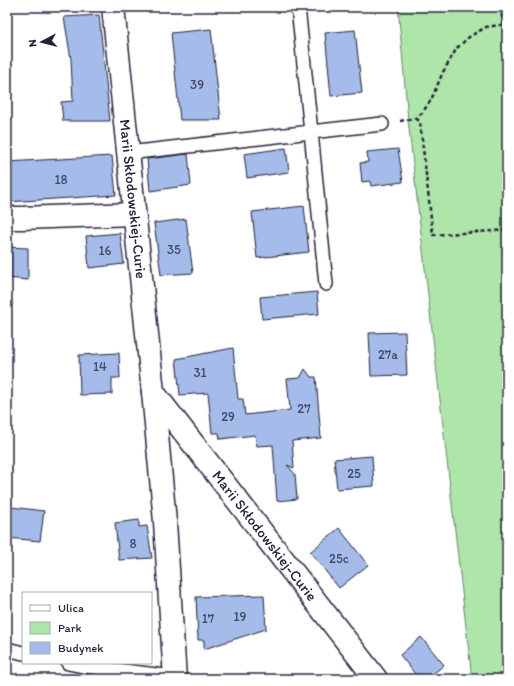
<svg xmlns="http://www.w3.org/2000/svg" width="514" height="686" viewBox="0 0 514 686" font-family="Itim,sans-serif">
<rect width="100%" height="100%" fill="#fff"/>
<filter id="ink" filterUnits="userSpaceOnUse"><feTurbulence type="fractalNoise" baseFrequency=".025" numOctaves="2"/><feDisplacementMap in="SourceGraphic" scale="8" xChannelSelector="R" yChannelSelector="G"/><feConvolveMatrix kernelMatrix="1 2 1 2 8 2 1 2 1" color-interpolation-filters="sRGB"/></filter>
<g filter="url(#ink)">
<polygon fill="#aee6a9" stroke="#688472" points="398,7 507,7 507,679 472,679 408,120"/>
<g fill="#a5bbe9" stroke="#22223b">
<polygon points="99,15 110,121 63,121 61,102 73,101 71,59 64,17"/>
<polygon points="211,29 221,120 180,120 171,33"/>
<polygon points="355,30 362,93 331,96 325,33"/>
<polygon points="286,148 289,172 247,178 244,154"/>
<polygon points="398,149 403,182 371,186 370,181 362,182 360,163 368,162 367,152"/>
<polygon points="188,154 191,185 150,191 147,159"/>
<polygon points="112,156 116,195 7,202 7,162"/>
<polygon points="304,206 309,252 257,258 252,212"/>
<polygon points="186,219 193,273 161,275 154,223"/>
<polygon points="120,233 124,264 89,268 86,236"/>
<polygon points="7,247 28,248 28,280 7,278"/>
<polygon points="317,292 319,314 262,319 260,297"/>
<polygon points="405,332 407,375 371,376 369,333"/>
<polygon points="233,348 238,399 243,399 245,415 290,410 287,379 300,378 305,369 311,377 316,377 321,438 292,441 294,468 287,465 295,474 297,499 277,501 273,445 257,446 255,435 220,439 219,433 212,433 208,393 180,395 176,359"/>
<polygon points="119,353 120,378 112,378 112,394 80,395 79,355"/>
<polygon points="372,456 374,486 337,489 334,459"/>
<polygon points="11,507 44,511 40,541 7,538"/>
<polygon points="139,520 139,527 147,526 152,558 119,560 115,523"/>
<polygon points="339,528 368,565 339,588 310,552"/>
<polygon points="264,595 266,629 204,649 204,640 198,640 196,597"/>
<polygon points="421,637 444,665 427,679 419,679 400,655"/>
</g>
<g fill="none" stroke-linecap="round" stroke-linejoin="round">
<g stroke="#22223b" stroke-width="16">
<g id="service">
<polyline points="128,153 311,132 298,7"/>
<polyline points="326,284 311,132 382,124"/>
<polyline points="7,649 23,653"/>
<polyline points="68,663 83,666 165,676 175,675"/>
</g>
</g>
<g stroke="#22223b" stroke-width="25">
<g id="minor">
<path id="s1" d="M113 7 153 392 376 679"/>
<polyline points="7,218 21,218 134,214"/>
<polyline points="153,392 165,522 175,679"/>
</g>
</g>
<g stroke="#22223b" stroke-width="2.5" stroke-dasharray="4 3" stroke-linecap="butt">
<polyline points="501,7 503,24"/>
<polyline points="416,118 420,122 433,235 507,230"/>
<polyline points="400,121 416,118 422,113 431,100 443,72 457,48 469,37 486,27 507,24"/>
</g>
<use href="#service" stroke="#fff" stroke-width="13"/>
<use href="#minor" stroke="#fff" stroke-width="22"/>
</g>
</g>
<g text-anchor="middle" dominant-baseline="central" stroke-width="3.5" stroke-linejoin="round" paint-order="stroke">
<g font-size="13" fill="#434866">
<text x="197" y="84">39</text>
<text x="61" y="179">18</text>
<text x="174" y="249">35</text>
<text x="105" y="250">16</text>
<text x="388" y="354">27a</text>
<text x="100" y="366">14</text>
<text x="200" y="372">31</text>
<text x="304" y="408">27</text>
<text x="228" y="416">29</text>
<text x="354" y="473">25</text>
<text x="133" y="543">8</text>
<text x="339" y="558">25c</text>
<text x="240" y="616">19</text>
<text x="208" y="618">17</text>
</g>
<g font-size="15" fill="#22223b" stroke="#fff">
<text stroke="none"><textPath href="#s1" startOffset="193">Marii Skłodowskiej-Curie</textPath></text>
<text stroke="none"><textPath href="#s1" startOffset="569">Marii Skłodowskiej-Curie</textPath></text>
</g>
</g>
<rect width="514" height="686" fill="none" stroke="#fff" stroke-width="24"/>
<rect x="12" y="12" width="490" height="662" fill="none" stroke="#22223b" stroke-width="1.5" filter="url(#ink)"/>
<rect x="22" y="592" width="130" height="72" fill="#ffffff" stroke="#a7a7b1"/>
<rect x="30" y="605" width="20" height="6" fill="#ffffff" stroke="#a7a7b1"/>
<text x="58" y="612" font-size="12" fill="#22223b">Ulica</text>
<rect x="30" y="622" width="20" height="12" fill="#aee6a9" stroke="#a7a7b1"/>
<text x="58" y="632" font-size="12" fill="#22223b">Park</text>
<rect x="30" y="642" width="20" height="12" fill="#a5bbe9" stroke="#a7a7b1"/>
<text x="58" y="652" font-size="12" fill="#22223b">Budynek</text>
<g transform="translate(42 42) rotate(263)" stroke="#ffffff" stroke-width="3" paint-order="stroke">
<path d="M0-3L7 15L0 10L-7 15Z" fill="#22223b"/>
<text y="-6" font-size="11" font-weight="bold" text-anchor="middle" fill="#22223b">N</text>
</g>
</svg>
